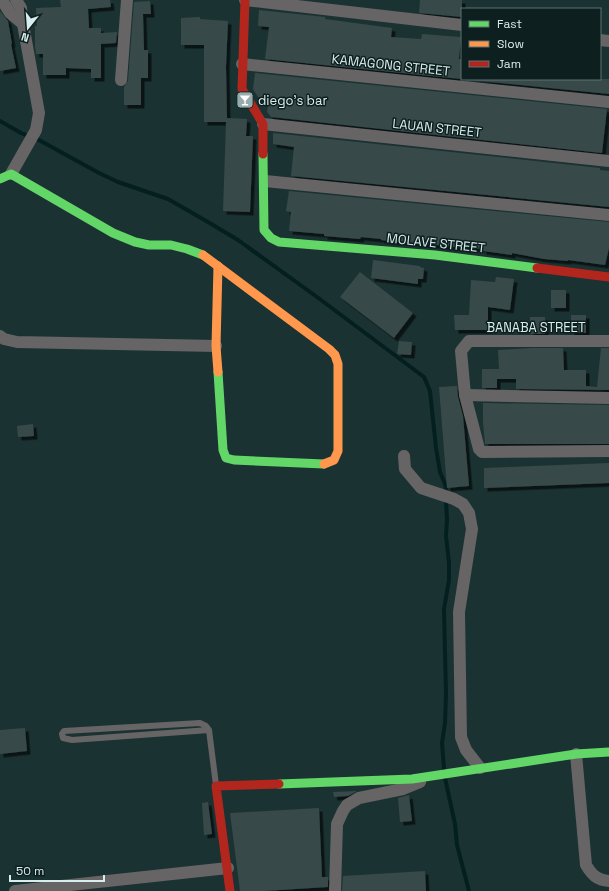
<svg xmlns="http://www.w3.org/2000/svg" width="609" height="891" viewBox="0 0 609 891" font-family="'Space Grotesk',sans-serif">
<defs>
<filter id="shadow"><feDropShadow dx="3.5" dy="3.5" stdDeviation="0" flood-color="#0009"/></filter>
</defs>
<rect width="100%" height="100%" fill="#1b3232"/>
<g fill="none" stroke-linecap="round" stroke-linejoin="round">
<g stroke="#041f20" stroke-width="4">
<polyline points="0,121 21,133 39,140 99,173 118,182 168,199 208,222 238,240 317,297 424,377 430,391 436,448 440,472 445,484 447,493"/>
<polyline points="444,769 442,743 445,723 446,694 444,609 449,580 449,563 446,536 447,519 446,501"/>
<polyline points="445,778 455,824 457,845 469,891"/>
</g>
</g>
<g fill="#374949" filter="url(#shadow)">
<polygon points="60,0 110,0 111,7 88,9 89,28 101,28 101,33 117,32 116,43 101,44 101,78 91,78 91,69 66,68 66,75 43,75 43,54 36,54 35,46 35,26 37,26 36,8 61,7"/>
<polygon points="420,0 462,0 462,17 419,13"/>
<polygon points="150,1 151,14 143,14 144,50 148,50 148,78 141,78 141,105 124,105 124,87 128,81 134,2"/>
<polygon points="259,10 325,17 325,19 392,28 391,37 421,39 422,34 461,37 459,59 462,59 462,79 609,79 609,94 265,59 269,27 258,26"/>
<polygon points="0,11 8,21 12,44 11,44 16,68 0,71"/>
<polygon points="200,17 200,19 228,21 226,67 227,118 247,119 246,136 253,136 250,212 223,211 226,122 204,122 204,45 181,45 181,18"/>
<polygon points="255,73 607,109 602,153 271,117 267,112 269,98 258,97 253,89"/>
<polygon points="273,133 600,168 600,170 609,171 609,207 291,176 294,147 273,144"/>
<polygon points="289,191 609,222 609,248 605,265 568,260 568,261 544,259 512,253 512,255 498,253 483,251 483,249 455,247 397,241 397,242 381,240 381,239 361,237 360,239 324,236 324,234 289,231 291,212 286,211"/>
<polygon points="373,260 420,266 420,267 424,268 423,279 418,279 418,284 371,278"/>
<polygon points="360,272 413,313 394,338 340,297"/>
<polygon points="496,277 514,279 510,310 488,307 488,330 455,330 454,315 469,315 471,280 495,282"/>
<rect x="551" y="290" width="15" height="18"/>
<rect x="571" y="315" width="15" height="18"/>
<rect x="530" y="317" width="15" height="17"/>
<polygon points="399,341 412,342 411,355 397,354"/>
<polygon points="531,348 563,348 564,370 586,370 586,386 597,387 601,348 609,348 609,390 516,389 516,379 497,379 497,388 482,388 482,369 499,369 498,350"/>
<polygon points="457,386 458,397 463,416 469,486 447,488 439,387"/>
<polygon points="483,403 609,405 609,444 485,444 483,422"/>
<polygon points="33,424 34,436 18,437 17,426"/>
<polygon points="609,463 609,483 484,488 484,468"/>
<polygon points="25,728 27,751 0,754 0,730"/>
<polygon points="357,791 348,796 334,797 333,792"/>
<polygon points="409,795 412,821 400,822 398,798"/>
<polygon points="208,802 212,834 204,835 202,803"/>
<polygon points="319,808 322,877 328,877 328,887 264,891 240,891 230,813"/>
<polygon points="425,871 426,891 342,891 343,876"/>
</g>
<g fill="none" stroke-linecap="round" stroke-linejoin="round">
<polyline stroke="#676465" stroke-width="6" points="209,730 72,740 63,738 62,734 64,731 200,723 206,726 209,730 216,785"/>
<g stroke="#676465" stroke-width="12">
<polyline points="2,0 10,13 23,24"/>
<polyline points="245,0 462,25"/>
<polyline points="600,40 609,41"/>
<polyline points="242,64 609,102"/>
<polyline points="121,80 127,0"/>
<polyline points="263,124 609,161"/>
<polyline points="11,174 36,130 39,113 23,24 21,8 16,0"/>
<polyline points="265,181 609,215"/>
<polyline points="0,336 4,339 17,342 216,346"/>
<polyline points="609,341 469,341 461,351 465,395 479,449 482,452 609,451"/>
<polyline points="465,395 609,398"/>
<polyline points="404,456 405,469 421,488 454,499 463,504 469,513 472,529 459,612 461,737 466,750 480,768"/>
<path d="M576 754 586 865C592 875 597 880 609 881"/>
<polyline points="15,891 228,868"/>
<polyline points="335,891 337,824 343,811 347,805 359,798 403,789 420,782"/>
</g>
<g stroke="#63d668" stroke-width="9">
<polyline points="263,154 264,230 271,238 279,242 435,255 537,268"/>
<polyline points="0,179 11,174 113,233 135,242 149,245 171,245 187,249 203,255"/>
<polyline points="218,372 223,450 226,458 234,460 324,464"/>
<polyline points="279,784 412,779 576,754 609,752"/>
</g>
<g stroke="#ff974d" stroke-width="9">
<polyline points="203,255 329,349 335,355 338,364 338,451 334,460 324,464"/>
<polyline points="218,372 216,346 218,266"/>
</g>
<g stroke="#b3261e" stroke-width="9">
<polyline points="245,0 242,89 263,124 263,154"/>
<polyline points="537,268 609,277"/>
<polyline points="230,891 216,786 279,784"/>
</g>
</g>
<defs>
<g id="bar-square" transform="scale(0.9)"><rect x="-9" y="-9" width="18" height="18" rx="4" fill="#96acac" stroke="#0e1f1f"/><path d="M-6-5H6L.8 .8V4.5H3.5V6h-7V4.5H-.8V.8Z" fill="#fff"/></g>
</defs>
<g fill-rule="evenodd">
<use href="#bar-square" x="245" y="100"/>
</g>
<g text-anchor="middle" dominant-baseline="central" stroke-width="3" stroke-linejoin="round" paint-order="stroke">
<g font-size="13" fill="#d8eded" stroke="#0e1f1f">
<text transform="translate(391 65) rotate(6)">KAMAGONG STREET</text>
<text transform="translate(437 128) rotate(6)">LAUAN STREET</text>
<text transform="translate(436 243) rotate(6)">MOLAVE STREET</text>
<text x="536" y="327">BANABA STREET</text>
</g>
<g font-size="13" fill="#d8eded" stroke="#0e1f1f" text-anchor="start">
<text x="258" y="100">diego's bar</text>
</g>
</g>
<rect x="461" y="8" width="140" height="72" fill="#0e1f1f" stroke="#5f7171"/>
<rect x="469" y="21" width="20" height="6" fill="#63d668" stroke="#5f7171"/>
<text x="497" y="28" font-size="12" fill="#d8eded">Fast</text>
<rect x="469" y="41" width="20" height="6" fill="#ff974d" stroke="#5f7171"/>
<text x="497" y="48" font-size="12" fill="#d8eded">Slow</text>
<rect x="469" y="61" width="20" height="6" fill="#b3261e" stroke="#5f7171"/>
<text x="497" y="68" font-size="12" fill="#d8eded">Jam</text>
<g transform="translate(28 28) rotate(197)" stroke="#0e1f1f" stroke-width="3" paint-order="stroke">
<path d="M0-3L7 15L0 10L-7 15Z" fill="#d8eded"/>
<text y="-6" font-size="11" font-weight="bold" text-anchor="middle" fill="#d8eded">N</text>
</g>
<path d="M10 875v6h94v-6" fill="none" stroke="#d8eded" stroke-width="2"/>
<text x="16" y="875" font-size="12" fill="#d8eded" stroke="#0e1f1f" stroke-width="3" paint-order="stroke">50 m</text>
</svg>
